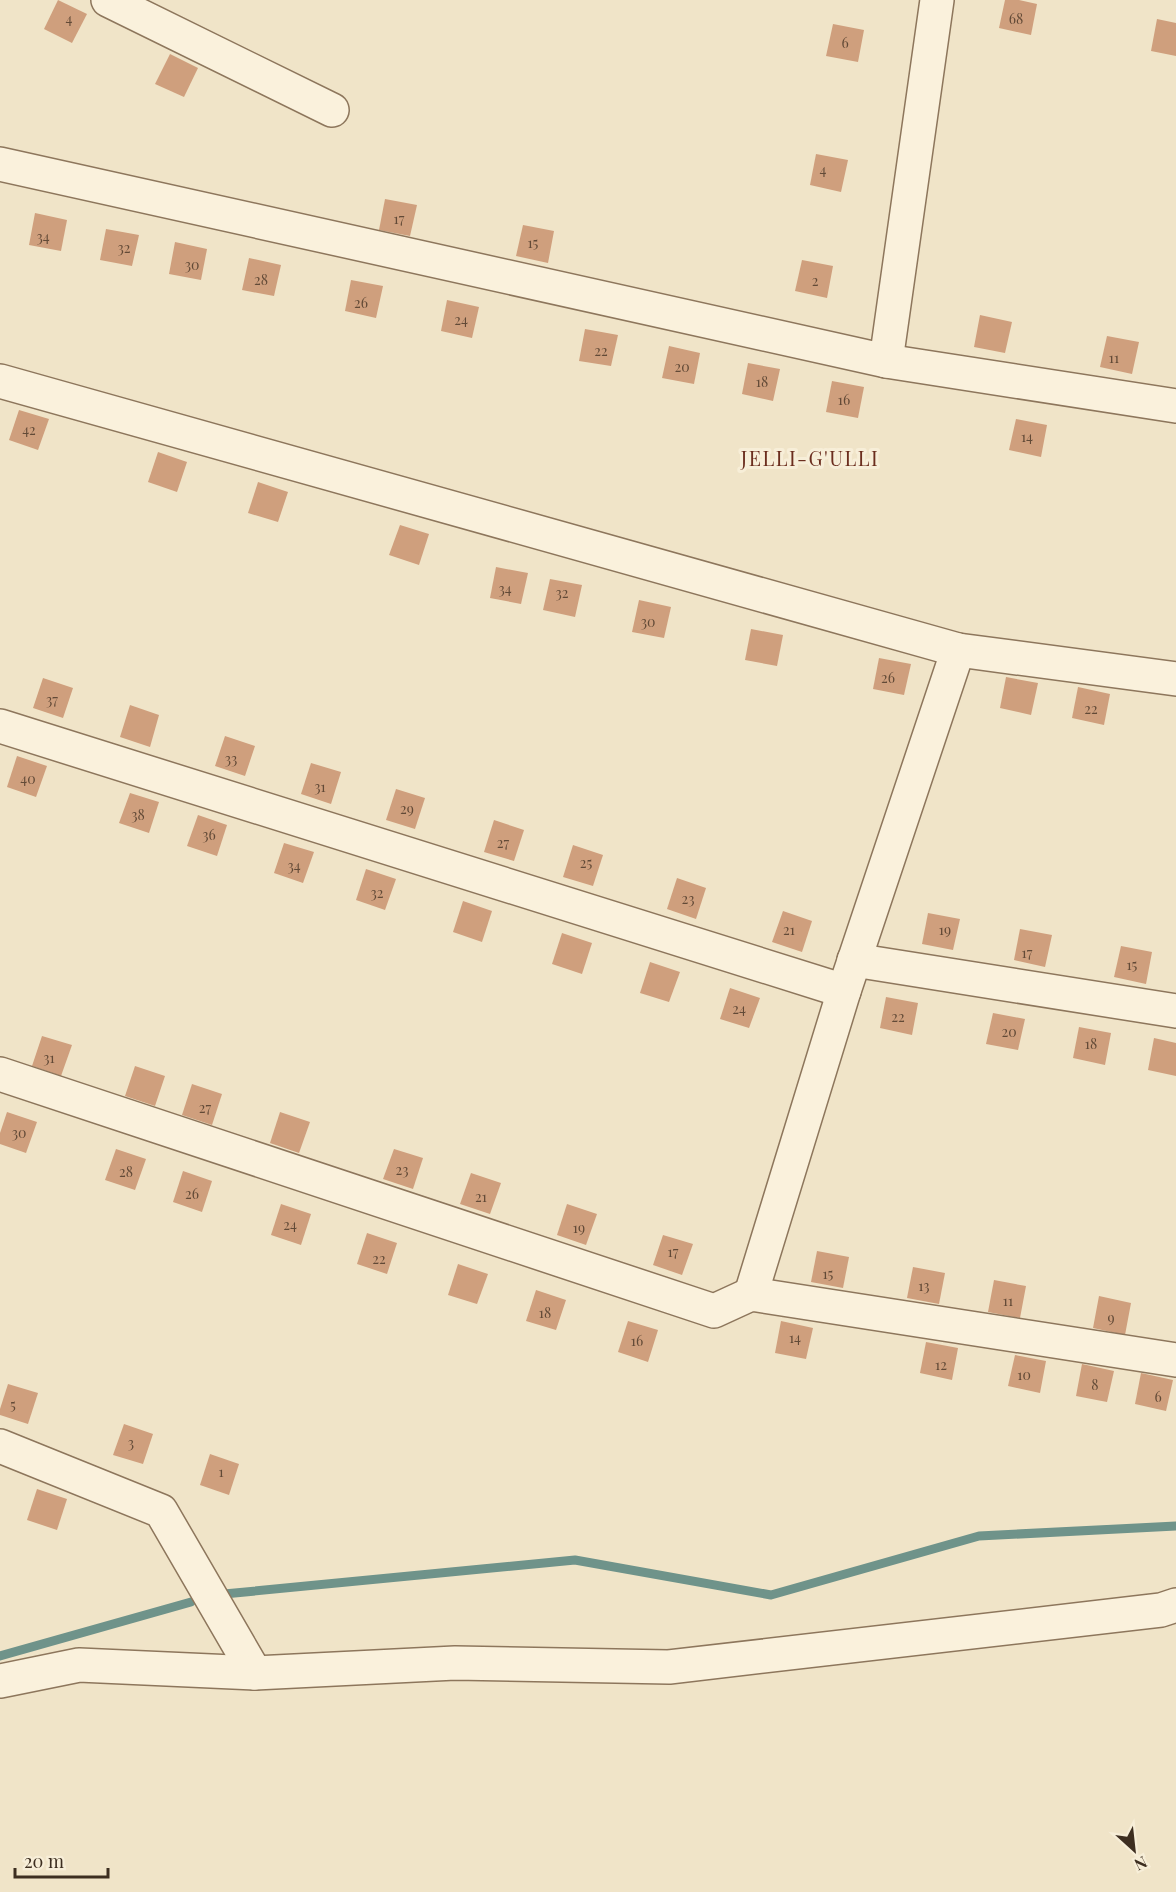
<svg xmlns="http://www.w3.org/2000/svg" width="1176" height="1892" viewBox="0 0 1176 1892" font-family="'Playfair Display',serif">
<rect width="100%" height="100%" fill="#f0e4c8"/>
<g fill="none" stroke-linecap="round" stroke-linejoin="round">
<g stroke="#6f938a" stroke-width="9">
<polyline points="224,1594 575,1560 771,1595 979,1536 1176,1526"/>
<polyline points="0,1656 191,1602"/>
</g>
</g>
<g fill="#cf9f7d">
<polygon points="58,0 87,14 72,43 44,29"/>
<polygon points="1005,0 1019,0 1037,4 1031,35 999,28"/>
<polygon points="1157,19 1176,23 1176,56 1151,51"/>
<polygon points="833,24 864,30 858,62 826,56"/>
<polygon points="170,54 198,68 184,97 155,84"/>
<polygon points="816,154 848,160 841,192 810,185"/>
<polygon points="385,199 417,205 410,236 379,230"/>
<polygon points="35,213 67,220 61,251 29,245"/>
<polygon points="523,225 554,231 548,263 516,256"/>
<polygon points="106,229 139,235 132,266 100,260"/>
<polygon points="175,242 207,249 201,280 169,274"/>
<polygon points="249,258 281,265 274,296 242,290"/>
<polygon points="802,260 833,266 827,298 795,291"/>
<polygon points="351,280 383,286 376,318 345,311"/>
<polygon points="447,300 479,307 472,338 441,331"/>
<polygon points="980,315 1012,322 1005,353 974,347"/>
<polygon points="585,329 618,335 611,366 579,361"/>
<polygon points="1107,336 1139,342 1132,374 1100,367"/>
<polygon points="669,346 700,353 694,384 662,378"/>
<polygon points="748,363 780,369 773,401 742,394"/>
<polygon points="832,381 864,387 858,418 826,412"/>
<polygon points="19,410 49,419 38,450 9,440"/>
<polygon points="1016,419 1047,425 1041,457 1009,450"/>
<polygon points="158,452 187,462 177,492 148,482"/>
<polygon points="258,482 288,492 278,522 248,513"/>
<polygon points="400,525 429,534 419,565 389,555"/>
<polygon points="496,567 528,573 521,604 490,598"/>
<polygon points="550,579 582,585 575,617 543,610"/>
<polygon points="639,600 671,607 664,638 632,632"/>
<polygon points="751,629 783,635 777,666 745,660"/>
<polygon points="879,658 911,664 904,695 873,689"/>
<polygon points="1006,677 1038,683 1031,715 1000,708"/>
<polygon points="43,678 73,688 63,718 33,708"/>
<polygon points="1078,687 1110,694 1104,725 1072,718"/>
<polygon points="130,705 159,715 150,747 120,737"/>
<polygon points="225,736 255,746 245,776 215,766"/>
<polygon points="17,756 47,766 36,797 7,787"/>
<polygon points="311,763 341,772 331,804 301,794"/>
<polygon points="396,789 425,798 415,829 386,820"/>
<polygon points="130,793 159,802 149,833 119,823"/>
<polygon points="198,815 227,825 217,856 187,846"/>
<polygon points="494,820 524,830 514,861 484,852"/>
<polygon points="284,843 314,852 303,883 274,873"/>
<polygon points="573,845 603,855 593,886 563,877"/>
<polygon points="366,869 396,879 385,910 356,900"/>
<polygon points="677,878 706,888 696,919 667,909"/>
<polygon points="463,901 492,911 482,942 453,932"/>
<polygon points="783,911 812,921 802,952 772,942"/>
<polygon points="928,913 960,919 953,950 922,944"/>
<polygon points="1020,929 1052,935 1045,967 1014,960"/>
<polygon points="562,933 592,943 582,974 552,964"/>
<polygon points="1121,946 1152,952 1146,984 1114,977"/>
<polygon points="650,962 680,972 669,1002 640,993"/>
<polygon points="730,988 760,998 749,1028 720,1019"/>
<polygon points="886,997 918,1003 912,1035 880,1028"/>
<polygon points="993,1013 1025,1019 1018,1050 986,1044"/>
<polygon points="1079,1027 1111,1033 1105,1065 1073,1058"/>
<polygon points="42,1036 72,1045 61,1076 32,1066"/>
<polygon points="1154,1038 1176,1043 1176,1076 1148,1070"/>
<polygon points="135,1066 165,1076 155,1106 125,1096"/>
<polygon points="192,1084 222,1094 212,1125 182,1115"/>
<polygon points="7,1112 37,1122 26,1153 0,1144 0,1133"/>
<polygon points="280,1112 310,1122 299,1153 270,1143"/>
<polygon points="116,1149 146,1159 135,1190 105,1180"/>
<polygon points="394,1149 423,1158 413,1189 383,1179"/>
<polygon points="183,1171 212,1181 202,1212 173,1202"/>
<polygon points="471,1173 501,1183 490,1214 460,1204"/>
<polygon points="281,1204 311,1214 301,1245 271,1235"/>
<polygon points="567,1204 597,1214 586,1245 557,1235"/>
<polygon points="367,1233 397,1243 387,1274 357,1264"/>
<polygon points="663,1235 693,1244 682,1275 653,1265"/>
<polygon points="817,1251 849,1257 843,1288 811,1282"/>
<polygon points="458,1264 488,1274 477,1304 448,1295"/>
<polygon points="913,1267 945,1273 939,1304 907,1298"/>
<polygon points="994,1280 1026,1286 1020,1318 988,1312"/>
<polygon points="536,1290 566,1300 556,1330 526,1321"/>
<polygon points="1099,1296 1131,1303 1125,1335 1093,1328"/>
<polygon points="628,1321 658,1330 648,1362 618,1352"/>
<polygon points="781,1321 813,1328 806,1359 775,1353"/>
<polygon points="926,1342 958,1348 952,1380 920,1373"/>
<polygon points="1015,1355 1046,1361 1040,1393 1008,1386"/>
<polygon points="1082,1364 1114,1371 1107,1402 1076,1396"/>
<polygon points="1141,1373 1173,1380 1166,1411 1135,1404"/>
<polygon points="8,1384 38,1393 28,1424 0,1415 0,1409"/>
<polygon points="124,1424 153,1434 143,1464 113,1455"/>
<polygon points="210,1454 239,1464 229,1495 200,1485"/>
<polygon points="37,1489 67,1499 57,1530 27,1520"/>
</g>
<g fill="none" stroke-linecap="round" stroke-linejoin="round">
<g stroke="#8d765c" stroke-width="36">
<g id="minor">
<polyline points="108,0 332,110"/>
<polyline points="0,164 886,361 1176,406"/>
<polyline points="886,361 937,0"/>
<polyline points="0,381 958,650 1176,679"/>
<polyline points="0,726 844,991"/>
<polyline points="854,960 1176,1011"/>
<polyline points="0,1074 714,1311 751,1294 1176,1360"/>
<polyline points="751,1294 844,991 958,650"/>
<polyline points="0,1446 161,1511 255,1673"/>
<polyline points="0,1681 79,1665 255,1673 455,1663 669,1667 1161,1610 1176,1605"/>
</g>
</g>
<use href="#minor" stroke="#faf1dc" stroke-width="33"/>
</g>
<g text-anchor="middle" dominant-baseline="central" stroke-width="6" stroke-linejoin="round" paint-order="stroke">
<g font-size="14" fill="#624a37">
<text x="69" y="18">4</text>
<text x="1016" y="18">68</text>
<text x="845" y="42">6</text>
<text x="823" y="169">4</text>
<text x="399" y="218">17</text>
<text x="43" y="236">34</text>
<text x="533" y="242">15</text>
<text x="124" y="247">32</text>
<text x="192" y="264">30</text>
<text x="261" y="279">28</text>
<text x="815" y="280">2</text>
<text x="361" y="302">26</text>
<text x="461" y="319">24</text>
<text x="601" y="350">22</text>
<text x="1114" y="357">11</text>
<text x="682" y="366">20</text>
<text x="762" y="381">18</text>
<text x="844" y="399">16</text>
<text x="29" y="429">42</text>
<text x="1027" y="436">14</text>
<text x="505" y="588">34</text>
<text x="562" y="592">32</text>
<text x="648" y="621">30</text>
<text x="888" y="677">26</text>
<text x="52" y="699">37</text>
<text x="1091" y="708">22</text>
<text x="231" y="758">33</text>
<text x="28" y="778">40</text>
<text x="320" y="786">31</text>
<text x="407" y="808">29</text>
<text x="138" y="814">38</text>
<text x="209" y="834">36</text>
<text x="503" y="842">27</text>
<text x="586" y="862">25</text>
<text x="294" y="865">34</text>
<text x="377" y="892">32</text>
<text x="688" y="898">23</text>
<text x="789" y="929">21</text>
<text x="945" y="929">19</text>
<text x="1027" y="952">17</text>
<text x="1132" y="964">15</text>
<text x="739" y="1008">24</text>
<text x="898" y="1016">22</text>
<text x="1009" y="1031">20</text>
<text x="1091" y="1043">18</text>
<text x="49" y="1057">31</text>
<text x="205" y="1107">27</text>
<text x="19" y="1132">30</text>
<text x="402" y="1169">23</text>
<text x="126" y="1171">28</text>
<text x="192" y="1193">26</text>
<text x="481" y="1196">21</text>
<text x="290" y="1224">24</text>
<text x="579" y="1227">19</text>
<text x="673" y="1251">17</text>
<text x="379" y="1258">22</text>
<text x="828" y="1273">15</text>
<text x="924" y="1285">13</text>
<text x="1008" y="1300">11</text>
<text x="545" y="1312">18</text>
<text x="1111" y="1317">9</text>
<text x="795" y="1337">14</text>
<text x="637" y="1340">16</text>
<text x="941" y="1364">12</text>
<text x="1024" y="1374">10</text>
<text x="1095" y="1384">8</text>
<text x="1158" y="1396">6</text>
<text x="13" y="1404">5</text>
<text x="131" y="1442">3</text>
<text x="221" y="1471">1</text>
</g>
<g font-size="20" letter-spacing="1.5" fill="#6b2e1e" stroke="#f7eed8">
<text x="810" y="457">JELLI-G'ULLI</text>
</g>
</g>
<g transform="translate(1134 1850) rotate(153)" stroke="#f7eed8" stroke-width="4.5" paint-order="stroke">
<path d="M0-4.5L10 22L0 15L-10 22Z" fill="#3d2e20"/>
<text y="-9" font-size="16" font-weight="bold" text-anchor="middle" fill="#3d2e20">N</text>
</g>
<path d="M15 1868v9h93v-9" fill="none" stroke="#3d2e20" stroke-width="3"/>
<text x="24" y="1868" font-size="18" fill="#3d2e20" stroke="#f7eed8" stroke-width="4.5" paint-order="stroke">20 m</text>
</svg>
